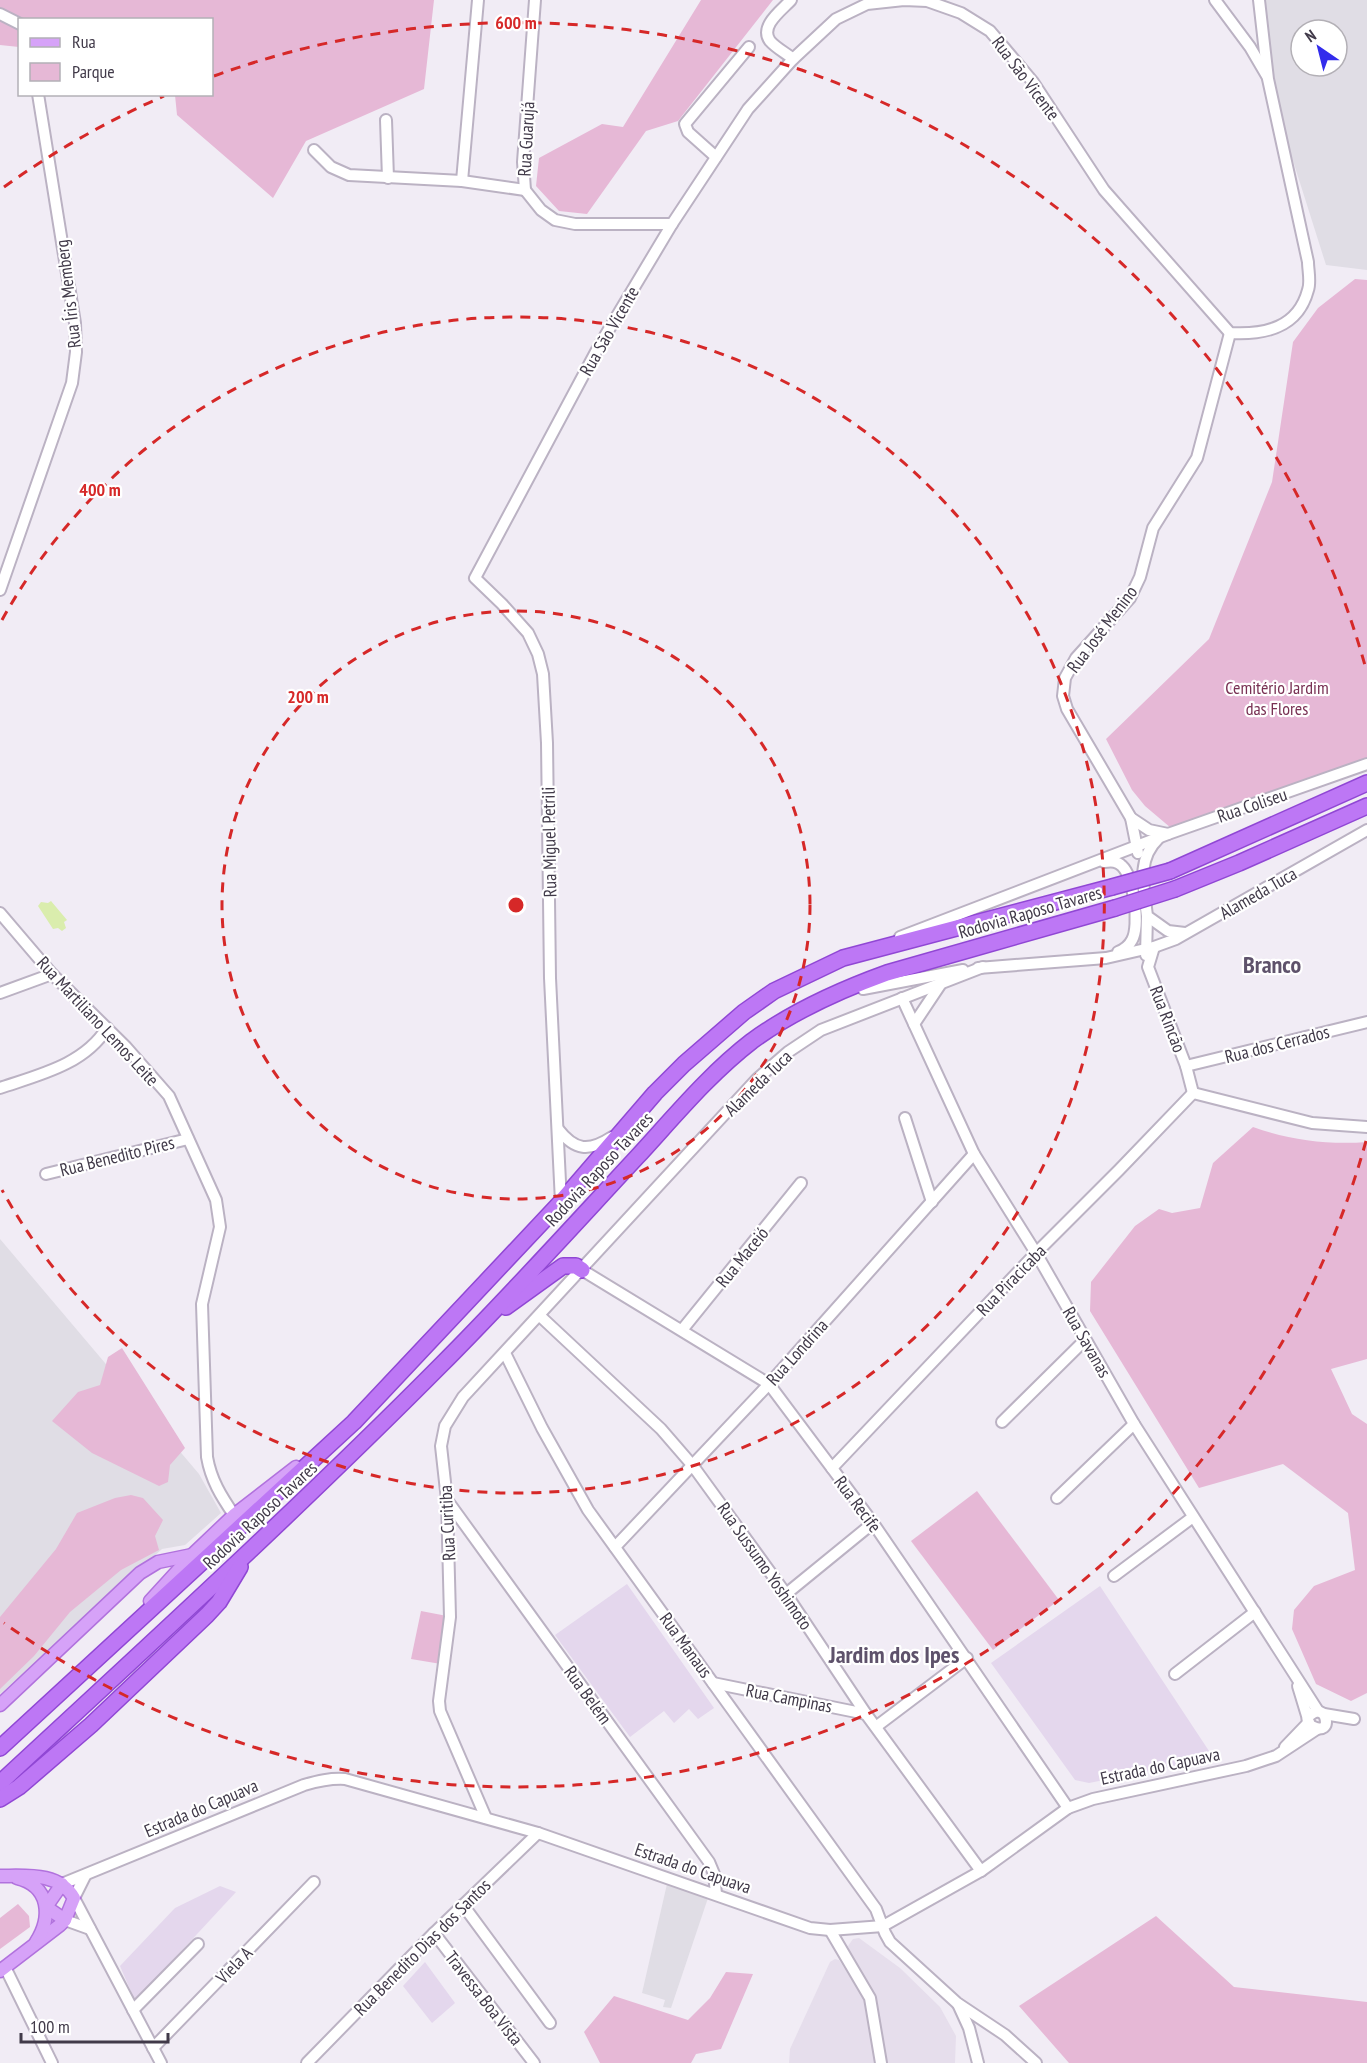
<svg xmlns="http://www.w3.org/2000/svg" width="1367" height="2063" viewBox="0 0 1367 2063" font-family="'PT Sans Narrow',sans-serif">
<rect width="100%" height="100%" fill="#f1ecf5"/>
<g fill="#e6deec">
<polygon points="859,1938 900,1968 940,2007 956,2036 955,2063 887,2063 872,1990 851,1956 848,1946 853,1939"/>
<polygon points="835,1959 839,1960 864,1999 878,2063 789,2063 790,2049 830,1962"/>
</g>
<g fill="#e0dde5" fill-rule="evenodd">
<path d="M1264 0H1367V270L1326 265 1282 126 1271 65ZM1301 30H1337V66H1301Z"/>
<polygon points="0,1239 199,1474 221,1513 185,1545 162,1549 0,1694"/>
<polygon points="667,1884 708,1898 671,2008 663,2007 665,2000 642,1993"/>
</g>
<g fill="#e4d7ed">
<polygon points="627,1584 714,1708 698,1719 689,1709 674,1723 664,1711 630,1737 555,1635"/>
<polygon points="1100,1586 1211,1754 1208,1763 1159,1769 1089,1783 1075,1780 991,1663"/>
<polygon points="220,1886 236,1892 135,2001 120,1966 175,1908"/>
<polygon points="425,1962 455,2003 432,2023 403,1986"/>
</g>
<g fill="#e6b8d6">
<polygon points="0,0 434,0 424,89 306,141 273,198 177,115 175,95 212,94 212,20 20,20 19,47 0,45"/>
<polygon points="701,0 773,0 678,121 646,131 587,214 559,211 536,186 539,158 602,124 623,127"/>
<polygon points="1355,279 1367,280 1367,760 1171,828 1145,806 1132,790 1106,739 1209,639 1272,482 1293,342 1318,308"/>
<path d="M1253 1127C1289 1140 1328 1145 1367 1142V1359L1331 1369 1352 1414 1367 1424V1693L1351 1701 1316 1684 1292 1629 1294 1610 1314 1586 1355 1570 1348 1513 1283 1464 1199 1488 1090 1311 1091 1282 1135 1226 1159 1209 1172 1213 1200 1208 1213 1163Z"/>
<polygon points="122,1348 185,1448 170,1465 168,1482 159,1486 92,1453 52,1421 78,1392 100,1385 108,1357"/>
<polygon points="977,1491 1059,1600 993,1650 911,1541"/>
<polygon points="131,1495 143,1498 163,1520 155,1536 159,1550 121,1570 70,1612 34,1656 0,1689 0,1617 56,1549 77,1513 115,1498"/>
<polygon points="421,1611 447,1616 441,1664 411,1659"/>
<polygon points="18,1904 29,1916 30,1927 0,1949 0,1918"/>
<polygon points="1156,1916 1234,1987 1367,2002 1367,2063 1069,2063 1019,2006"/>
<polygon points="726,1972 753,1974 721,2049 696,2054 691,2063 600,2063 584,2032 614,1996 688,2020 710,1998"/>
</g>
<polygon fill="#daedad" points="51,901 67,920 64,922 66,928 62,931 58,928 53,929 38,906 41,902 48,903"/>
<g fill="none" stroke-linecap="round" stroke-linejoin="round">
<g stroke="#bbb2c3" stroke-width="14">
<g id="minor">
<polyline points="535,0 523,162 525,190 541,210 555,220 575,224 672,224"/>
<path d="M791 0C782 10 759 26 770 41 776 48 786 53 793 59"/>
<polyline points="1215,0 1250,47 1267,76"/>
<polyline points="0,14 20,24"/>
<polyline points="386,120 388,178"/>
<polyline points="314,150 331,167 349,175 462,181 525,190"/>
<polyline points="716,157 688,132 685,124 749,47"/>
<polyline points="462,181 478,0"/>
<polyline points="0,590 72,383 76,352 75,323 38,94"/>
<polyline points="1131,818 1138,853"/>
<polyline points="1168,834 1149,830 1131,818 1067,709 1063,696 1065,678 1076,658 1130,598 1140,577 1153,528 1197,458 1230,333"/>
<path d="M1158 839C1136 860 1144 889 1147 916L1168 931 1185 933"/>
<path d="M1104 862C1112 861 1117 861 1122 866 1134 877 1140 926 1132 940 1129 946 1123 950 1118 952"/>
<path d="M0 913 52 974 126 1047 169 1096 216 1200 220 1227 202 1304 207 1457C211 1480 221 1496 234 1515"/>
<polyline points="900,937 1168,834 1367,764"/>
<polyline points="1154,947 1148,967 1186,1066 1193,1093"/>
<polyline points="1146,955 1147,916"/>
<polyline points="978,968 1106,958 1154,947 1176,939 1367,830"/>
<polyline points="863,989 963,970"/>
<polyline points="0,993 52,974"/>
<polyline points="902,998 974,1154 1036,1253 1134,1424 1318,1711 1324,1714 1354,1719"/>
<polyline points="914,1024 940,985"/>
<polyline points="1186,1066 1367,1022"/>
<path d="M0 1088C38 1075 84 1065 107 1028"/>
<polyline points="1193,1093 1312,1123 1367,1127"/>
<polyline points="905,1118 932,1202"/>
<path d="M558 1129C575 1151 589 1152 612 1137"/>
<polyline points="46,1174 188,1139"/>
<path d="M561 1202 550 978 547 743 543 674 538 654 528 633 502 604 475 578 599 346 672 224 748 109 793 59 836 19 867 4 904 0 927 1 961 13 990 31 1033 82 1104 190 1230 333C1265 335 1298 328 1308 290 1311 282 1308 270 1308 262L1268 79 1259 0"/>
<polyline points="582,1270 769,1384 873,1523 1068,1808"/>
<polyline points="540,1316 661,1429 693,1466 786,1594 866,1714 981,1871"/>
<polyline points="682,1330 801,1183"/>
<polyline points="505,1353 542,1428 588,1510 876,1909 885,1933 890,1942 957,2003 1005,2035 1036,2063"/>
<polyline points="1002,1422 1085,1340"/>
<polyline points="832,1468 1036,1253 1119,1170 1193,1093"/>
<polyline points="1057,1498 1134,1424"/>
<polyline points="447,1500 709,1862 714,1874 716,1894"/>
<polyline points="615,1547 769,1384 974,1154"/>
<polyline points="1114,1576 1193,1517"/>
<polyline points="786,1594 873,1523"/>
<polyline points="1175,1674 1255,1612"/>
<polyline points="713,1683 866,1714"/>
<polyline points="1298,1686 1308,1719"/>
<path d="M1318 1711C1287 1721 1336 1743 1324 1714"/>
<polyline points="877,1726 967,1658"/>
<polyline points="1285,1747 1309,1722"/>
<polyline points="486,1818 440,1711 439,1701 450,1617 447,1500 441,1446 445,1426 463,1397 757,1079 788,1052 821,1030 983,967"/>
<polyline points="85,1876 74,1898 161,2063"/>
<path d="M62 1884 304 1785C318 1781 330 1778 345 1779L538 1833 810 1928 830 1930 883 1926 981 1871 1068 1808 1093 1799 1246 1766 1276 1756 1317 1729"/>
<polyline points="463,1905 550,2023"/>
<polyline points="65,1920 90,1929"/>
<polyline points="830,1930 870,1998 881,2063"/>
<polyline points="434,1933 534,2063"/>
<polyline points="5,1967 52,2063"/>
<polyline points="958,2004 969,2028 978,2063"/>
<polyline points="133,2010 198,1944"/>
<polyline points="153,2048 314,1882"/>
<polyline points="307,2063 434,1933 538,1833"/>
</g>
</g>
<g stroke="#b172dd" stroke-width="15">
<g id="major">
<polyline points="150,1601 192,1555 234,1515 296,1467"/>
<polyline points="0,1705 140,1573 158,1562 192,1555"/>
<path d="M0 1876C26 1876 59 1872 74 1898L65 1920 60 1925 0 1971"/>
<path d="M17 1878C50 1886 52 1917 36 1942"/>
<polyline points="62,1884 46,1907 65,1920"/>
</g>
</g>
<g stroke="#9047d4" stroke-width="18">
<g id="highway">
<polyline points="1170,871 1367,783"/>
<polyline points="1175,889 1239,863 1367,806"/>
<polyline points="506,1307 563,1266 576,1266 582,1270"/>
<polyline points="0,1748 354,1422 561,1202 655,1093 684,1064 744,1012 774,991 843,958 1112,887"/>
<path d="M0 1783C149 1645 298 1509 441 1365 508 1298 572 1227 637 1157 673 1118 709 1074 752 1041 793 1011 840 990 887 973L1115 908"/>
<polyline points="0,1799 19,1787 91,1725 207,1615 219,1602 240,1567"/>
</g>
</g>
<use href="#minor" stroke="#fff" stroke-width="10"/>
<use href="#major" stroke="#d6a2f8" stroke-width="12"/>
<use href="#highway" stroke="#bd77f5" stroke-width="15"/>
<g stroke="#9047d4" stroke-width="18" stroke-linecap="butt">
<g id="highway-bridge">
<polyline points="1112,887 1170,871"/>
<polyline points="1115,908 1175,889"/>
</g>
</g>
<use href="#highway-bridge" stroke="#bd77f5" stroke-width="15"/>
</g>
<g fill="none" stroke="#d62828" stroke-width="3" stroke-dasharray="10 8">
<circle cx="516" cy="905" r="294"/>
<path d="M2 620A588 588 0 1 1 2 1190"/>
<path d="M1366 1141A882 882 0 0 1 4 1623M4 187A882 882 0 0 1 164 96M214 76A882 882 0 0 1 1366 669"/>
</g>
<g text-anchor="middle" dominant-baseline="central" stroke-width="4.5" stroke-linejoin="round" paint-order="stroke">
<g font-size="18" fill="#413a49" stroke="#fff">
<text transform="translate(1026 78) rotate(53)">Rua São Vicente</text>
<text transform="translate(526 139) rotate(-87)">Rua Guarujá</text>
<text transform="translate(68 294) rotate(-97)">Rua Íris Memberg</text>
<text transform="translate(609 331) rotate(-60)">Rua São Vicente</text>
<text transform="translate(1102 629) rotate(-53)">Rua José Menino</text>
<text transform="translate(1252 805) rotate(-19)">Rua Coliseu</text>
<text transform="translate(549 842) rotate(-91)">Rua Miguel Petrili</text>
<text transform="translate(1258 893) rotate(-30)">Alameda Tuca</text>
<text transform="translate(1030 912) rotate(-16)">Rodovia Raposo Tavares</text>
<text transform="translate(1168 1019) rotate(69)">Rua Rincão</text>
<text transform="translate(98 1021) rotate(47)">Rua Martiliano Lemos Leite</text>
<text transform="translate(1277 1044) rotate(-14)">Rua dos Cerrados</text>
<text transform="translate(758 1083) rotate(-44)">Alameda Tuca</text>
<text transform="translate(117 1156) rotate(-14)">Rua Benedito Pires</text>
<text transform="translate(599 1169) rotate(-47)">Rodovia Raposo Tavares</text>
<text transform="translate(742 1257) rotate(-51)">Rua Maceió</text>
<text transform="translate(1011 1280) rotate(-46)">Rua Piracicaba</text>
<text transform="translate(1087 1342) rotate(60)">Rua Savanas</text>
<text transform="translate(797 1352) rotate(-48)">Rua Londrina</text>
<text transform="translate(858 1504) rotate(53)">Rua Recife</text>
<text transform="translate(260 1515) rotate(-43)">Rodovia Raposo Tavares</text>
<text transform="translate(447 1523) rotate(-93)">Rua Curitiba</text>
<text transform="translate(765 1566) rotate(55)">Rua Sussumo Yoshimoto</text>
<text transform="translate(686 1645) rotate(54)">Rua Manaus</text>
<text transform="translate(588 1695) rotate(54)">Rua Belém</text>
<text transform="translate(789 1698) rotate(11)">Rua Campinas</text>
<text transform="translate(1160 1766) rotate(-12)">Estrada do Capuava</text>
<text transform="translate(201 1808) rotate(-23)">Estrada do Capuava</text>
<text transform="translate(693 1868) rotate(19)">Estrada do Capuava</text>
<text transform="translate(422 1947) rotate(-45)">Rua Benedito Dias dos Santos</text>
<text transform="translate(234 1965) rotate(-46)">Viela A</text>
<text transform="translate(484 1998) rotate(52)">Travessa Boa Vista</text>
</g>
<g font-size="18" fill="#783053" stroke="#fff">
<text x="1277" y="687">Cemitério Jardim<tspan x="1277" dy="21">das Flores</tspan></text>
</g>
<g font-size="24" font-weight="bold" fill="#5e526b" stroke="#fff">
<text x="1272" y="964">Branco</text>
<text x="894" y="1654">Jardim dos Ipes</text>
</g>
</g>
<circle cx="516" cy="905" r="9" fill="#d62828" stroke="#fff" stroke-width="3"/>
<g font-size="18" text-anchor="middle" font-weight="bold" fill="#d62828" stroke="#fff" stroke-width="4.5" stroke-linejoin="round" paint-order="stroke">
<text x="516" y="29">600 m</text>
<text x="100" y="496">400 m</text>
<text x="308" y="703">200 m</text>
</g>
<rect x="18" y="18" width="195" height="78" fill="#ffffff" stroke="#b3b0b6" stroke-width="1.5"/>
<rect x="30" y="38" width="30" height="9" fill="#d6a2f8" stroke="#b3b0b6" stroke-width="1.5"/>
<text x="72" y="48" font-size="18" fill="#413a49">Rua</text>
<rect x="30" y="63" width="30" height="18" fill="#e6b8d6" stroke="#b3b0b6" stroke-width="1.5"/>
<text x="72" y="78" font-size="18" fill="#413a49">Parque</text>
<g transform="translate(1319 48) rotate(325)"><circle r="28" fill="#ffffff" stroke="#b3b0b6" stroke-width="1.5"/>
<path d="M0-4.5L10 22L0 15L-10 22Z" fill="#332cec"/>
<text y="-9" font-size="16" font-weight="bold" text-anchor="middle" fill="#413a49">N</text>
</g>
<path d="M21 2033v9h147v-9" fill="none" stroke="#413a49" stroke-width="3"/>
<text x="30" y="2033" font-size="18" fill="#413a49" stroke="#ffffff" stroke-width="4.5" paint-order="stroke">100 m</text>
</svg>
